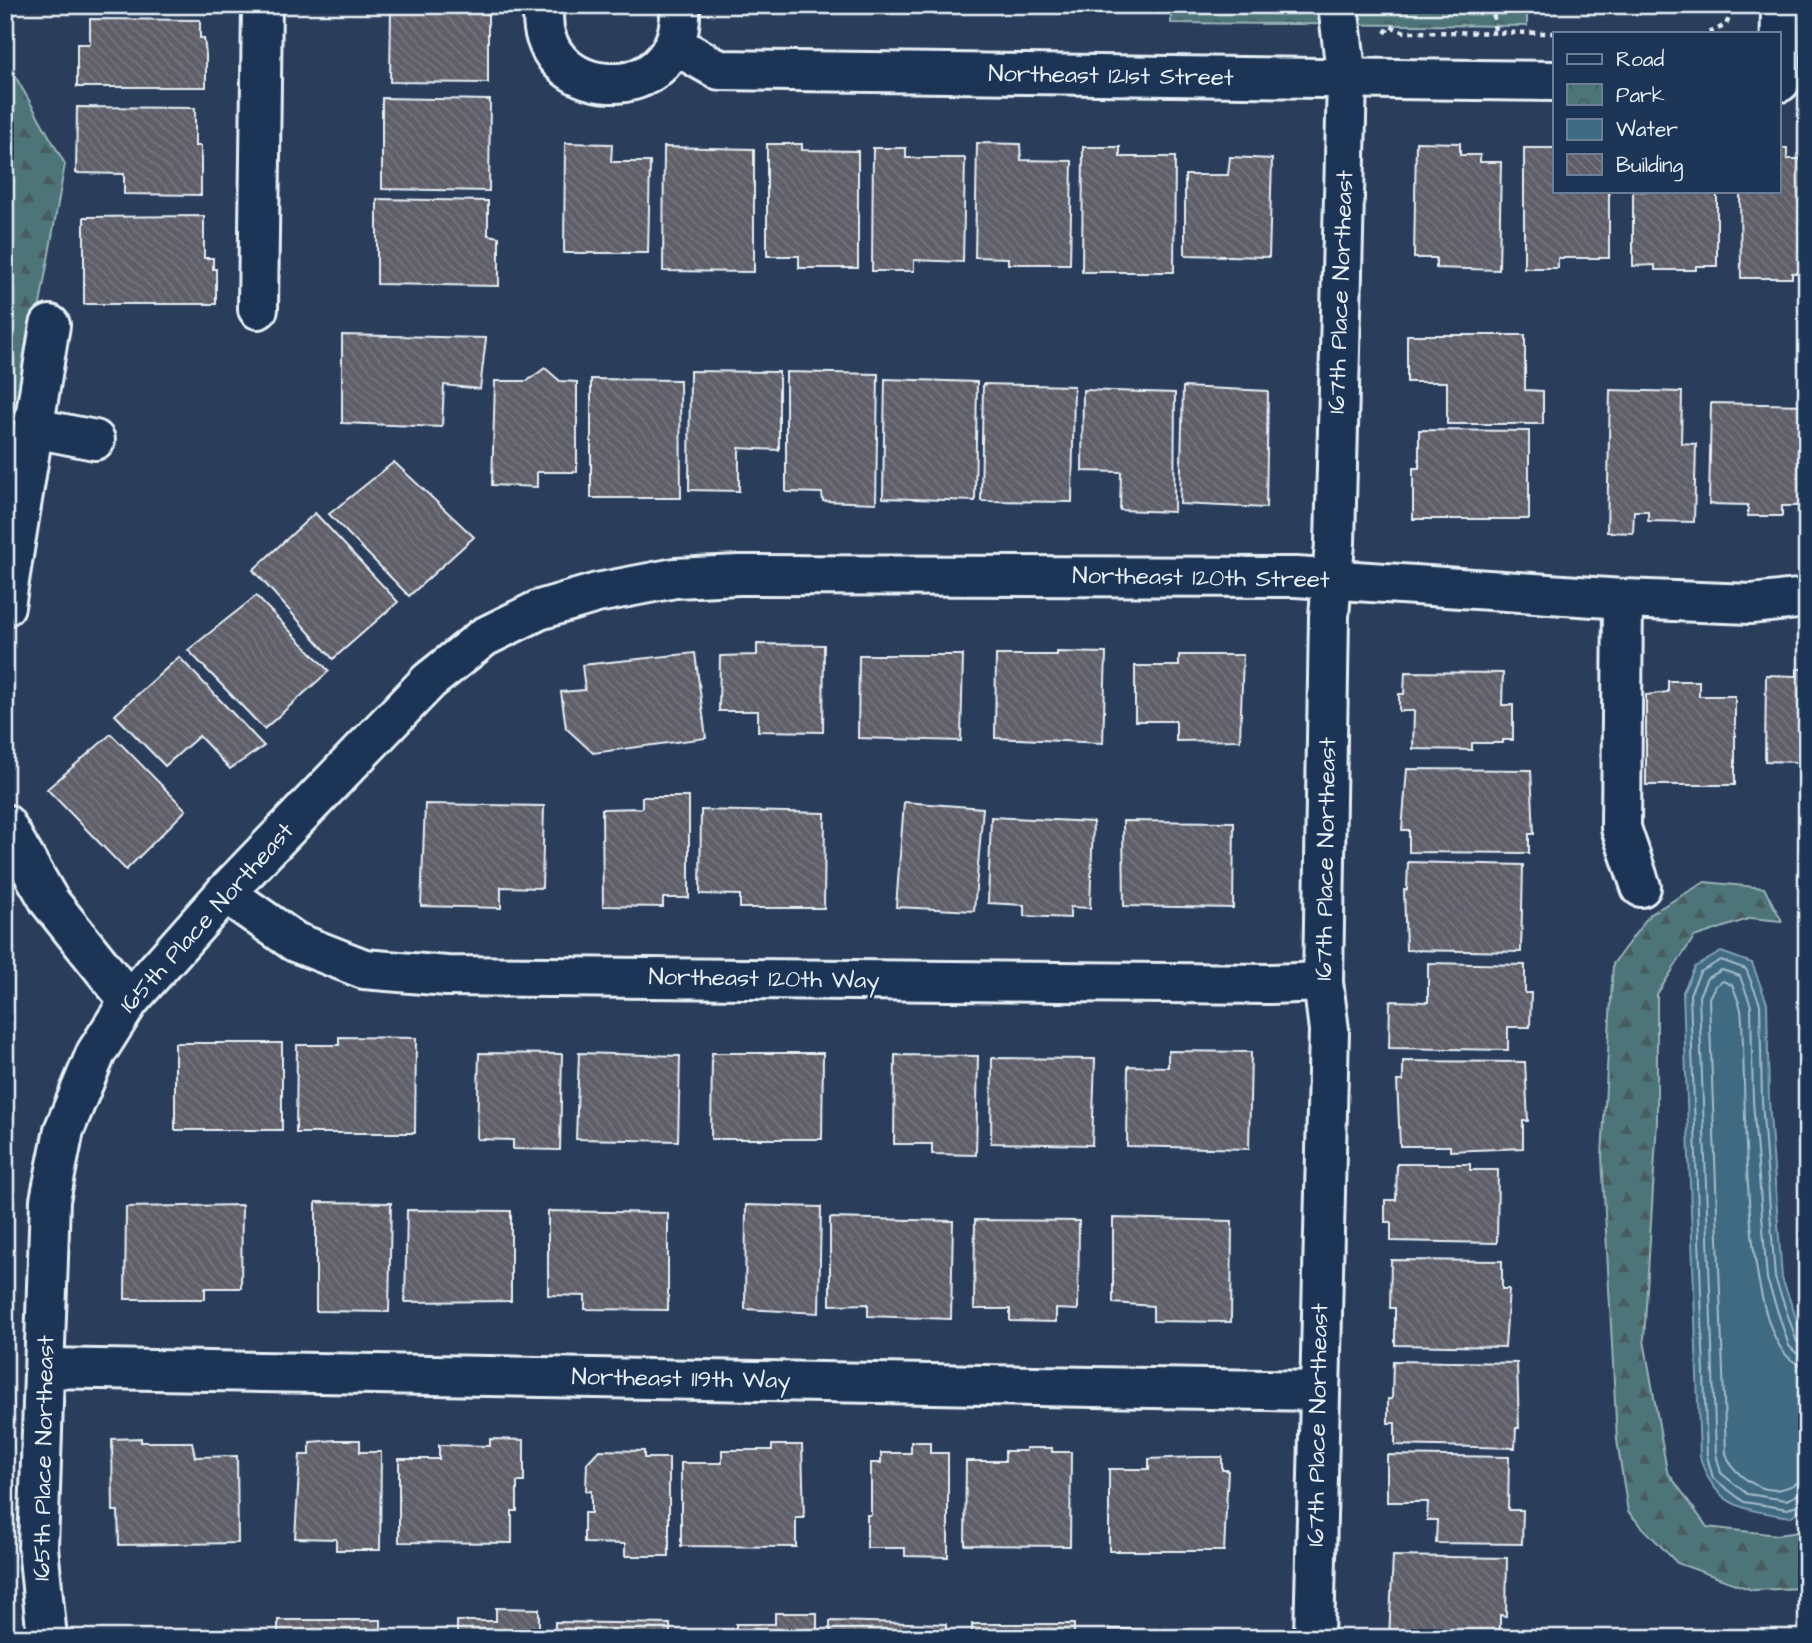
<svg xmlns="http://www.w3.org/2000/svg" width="1812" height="1643" viewBox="0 0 1812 1643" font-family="'Architects Daughter',sans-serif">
<defs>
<pattern id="forest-firs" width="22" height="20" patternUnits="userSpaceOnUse" patternTransform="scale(1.75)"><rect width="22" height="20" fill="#4d7579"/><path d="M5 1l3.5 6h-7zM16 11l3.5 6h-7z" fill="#495c5f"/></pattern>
<pattern id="park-crowns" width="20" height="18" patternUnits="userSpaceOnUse" patternTransform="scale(1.75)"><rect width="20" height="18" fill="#4d7579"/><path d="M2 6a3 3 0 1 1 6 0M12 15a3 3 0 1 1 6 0" fill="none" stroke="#495c5f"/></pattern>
<pattern id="building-back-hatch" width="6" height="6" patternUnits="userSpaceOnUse" patternTransform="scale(1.75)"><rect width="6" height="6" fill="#5f5e69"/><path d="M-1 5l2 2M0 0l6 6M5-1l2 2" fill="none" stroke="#76767f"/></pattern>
</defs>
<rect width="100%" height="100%" fill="#2a3d5b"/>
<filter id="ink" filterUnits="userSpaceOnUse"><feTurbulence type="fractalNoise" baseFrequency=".0143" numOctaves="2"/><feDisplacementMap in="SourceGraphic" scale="14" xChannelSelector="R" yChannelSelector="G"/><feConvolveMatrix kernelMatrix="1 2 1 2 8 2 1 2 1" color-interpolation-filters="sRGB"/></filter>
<g filter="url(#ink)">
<g fill="url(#forest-firs)" stroke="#9ab3b8" stroke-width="2">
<polygon points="5,58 65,164 5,501"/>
<polygon points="1705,882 1764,888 1782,921 1751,918 1694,937 1657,994 1657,1121 1644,1340 1667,1471 1707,1527 1778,1535 1807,1531 1807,1588 1752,1590 1677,1563 1628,1512 1617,1440 1602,1156 1613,964 1650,914"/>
</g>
<polygon fill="url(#park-crowns)" stroke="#9ab3b8" stroke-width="2" points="1171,5 1527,5 1527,26 1171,23"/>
<path fill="#3f6b82" stroke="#83a1b1" stroke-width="2" d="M1721 952 1752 963 1767 1003 1769 1100 1782 1278 1807 1349V1505L1790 1517C1744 1510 1714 1507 1700 1457L1683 992 1695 967Z"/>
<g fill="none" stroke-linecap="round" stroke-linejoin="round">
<g stroke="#a4bbc9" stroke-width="2">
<polyline points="1807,1347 1797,1342 1775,1278 1762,1101 1760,1004 1746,969 1721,960 1700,972 1690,994 1707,1456 1713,1478 1744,1502 1788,1509 1807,1500"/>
<polyline points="1807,1356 1796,1353 1789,1346 1767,1279 1753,1101 1751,1006 1740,976 1722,970 1707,978 1699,996 1716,1454 1721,1473 1747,1494 1786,1500 1807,1491"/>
<path d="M1807 1366C1735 1364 1748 1065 1741 1010 1739 1001 1735 992 1732 985L1723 981 1715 986 1709 998 1726 1453C1732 1474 1762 1496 1785 1488 1793 1486 1797 1481 1807 1481"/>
</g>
</g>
<g fill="url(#building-back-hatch)" stroke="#e8f1f8" stroke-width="2">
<polygon points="391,5 488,5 488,83 390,82"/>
<polygon points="961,5 1013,5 1013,9 961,10"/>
<polygon points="1588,5 1709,5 1709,11 1588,10"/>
<polygon points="90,19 200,20 200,38 204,38 206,55 206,87 77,87 77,44 90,44"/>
<polygon points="382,98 490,100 489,191 382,189"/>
<polygon points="77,107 195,108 195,146 201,146 201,195 124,194 124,174 76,173"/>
<polygon points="1416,142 1460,143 1460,155 1480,155 1480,162 1501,162 1499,270 1436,268 1436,258 1414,258"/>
<polygon points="565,143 612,144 611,162 650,162 648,253 564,253"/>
<polygon points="977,143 1020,144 1021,160 1072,161 1070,264 1008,264 1008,258 975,257"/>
<polygon points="767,144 802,144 802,150 858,151 858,268 799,268 799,256 767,256"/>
<polygon points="664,147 754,149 754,272 663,271"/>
<polygon points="1083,147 1120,147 1120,157 1175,157 1174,272 1082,272"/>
<polygon points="873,148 906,148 906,158 965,158 963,262 914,260 914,271 872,271"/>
<polygon points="1524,148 1555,148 1555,191 1609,191 1609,258 1558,258 1558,268 1524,268"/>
<polygon points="1779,148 1787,148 1787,159 1807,159 1807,273 1792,273 1792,278 1741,278 1740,191 1779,191"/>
<polygon points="1230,157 1272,159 1269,257 1185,255 1185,175 1228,175"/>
<polygon points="1633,191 1717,191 1717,266 1696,266 1696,270 1655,270 1655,265 1633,266"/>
<polygon points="377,199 488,201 488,235 499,237 499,286 377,284"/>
<polygon points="204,216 204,258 213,258 213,269 216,269 216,304 84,304 84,217"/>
<polygon points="342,335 486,338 480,389 444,385 442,427 342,423"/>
<polygon points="1407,335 1525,335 1525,390 1543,391 1543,424 1447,424 1447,382 1407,382"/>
<polygon points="545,368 560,381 577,382 577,472 537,472 537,487 492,485 495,381 527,381"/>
<polygon points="690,371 779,372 779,450 739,448 739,491 689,490"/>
<polygon points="786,372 878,374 876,503 823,501 822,493 786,492"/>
<polygon points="591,379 680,380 681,498 591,498"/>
<polygon points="885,379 977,382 975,501 883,498"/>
<polygon points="983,384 1074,386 1072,502 981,501"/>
<polygon points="1183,387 1268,391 1266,508 1180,504"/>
<polygon points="1083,390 1175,393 1174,512 1120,510 1121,472 1082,471"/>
<polygon points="1610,390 1682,392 1681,443 1696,444 1694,522 1648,521 1648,511 1634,511 1633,533 1607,532"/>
<polygon points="1711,403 1807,405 1806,506 1782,506 1782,516 1748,516 1748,505 1709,504"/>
<polygon points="1419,430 1529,431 1529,519 1413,519 1413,468 1419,468"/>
<polygon points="394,462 474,537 409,596 329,514"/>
<polygon points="315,513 398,602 333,659 253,570"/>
<polygon points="256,596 329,671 264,729 188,650"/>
<polygon points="757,644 824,645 823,732 758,731 758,711 719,711 720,656 757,655"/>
<polygon points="1057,652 1106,653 1103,743 995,738 996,655 1057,655"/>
<polygon points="695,653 706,738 593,753 566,728 561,692 585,690 582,665"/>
<polygon points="859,655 963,655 961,741 858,738"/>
<polygon points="1179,655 1243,655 1240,740 1176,741 1176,721 1135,721 1135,666 1179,666"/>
<polygon points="179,657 264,746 230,769 199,736 165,766 115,715"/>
<polygon points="1797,669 1807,669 1807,779 1798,779 1799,762 1765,761 1766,675 1797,676"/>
<polygon points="1405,672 1503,673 1502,705 1513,705 1513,740 1503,740 1503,743 1472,743 1472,750 1413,749 1414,711 1399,711 1399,694 1404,694"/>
<polygon points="1668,681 1699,681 1699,696 1735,696 1735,785 1646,785 1646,695 1668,692"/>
<polygon points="111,734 186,810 126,870 47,789"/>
<polygon points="1407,769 1531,770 1534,834 1529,834 1529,853 1409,852 1409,830 1402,830"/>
<polygon points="642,797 689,797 689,898 663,898 663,907 603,906 602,809 642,808"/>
<polygon points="904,802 983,808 974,911 896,907"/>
<polygon points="425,804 544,806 542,888 501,887 501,908 421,906"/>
<polygon points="701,810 825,813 824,908 740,908 740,895 700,894"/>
<polygon points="991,817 1093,822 1090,908 1070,907 1070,918 1024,916 1024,905 988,903"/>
<polygon points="1123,821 1234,822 1233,908 1124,906"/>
<polygon points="1408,862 1523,865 1521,952 1406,950 1404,890 1407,890"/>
<polygon points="1428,963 1525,965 1525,993 1531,993 1530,1027 1508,1027 1508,1050 1389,1048 1390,1001 1428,1002"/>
<polygon points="5,995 7,995 10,1044 5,1044"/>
<polygon points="339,1037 416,1038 415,1133 296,1133 297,1045 339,1045"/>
<rect x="175" y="1043" width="107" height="87"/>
<polygon points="1168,1051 1251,1052 1249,1149 1127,1146 1128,1066 1168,1067"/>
<polygon points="479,1053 562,1054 560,1150 513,1149 513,1140 477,1139"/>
<polygon points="579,1053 680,1056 678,1141 576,1139"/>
<polygon points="712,1053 823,1053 822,1139 711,1139"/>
<polygon points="895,1055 978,1056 976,1155 932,1154 932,1144 894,1144"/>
<polygon points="992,1058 1095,1059 1092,1145 991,1143"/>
<polygon points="1403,1061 1525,1062 1528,1121 1523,1121 1523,1148 1450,1151 1450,1146 1400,1146 1397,1081 1403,1081"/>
<polygon points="1397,1164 1470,1164 1470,1170 1498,1170 1497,1243 1391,1241 1391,1222 1385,1222 1385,1200 1396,1200"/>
<polygon points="316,1202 391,1203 389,1312 316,1311"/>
<polygon points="242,1205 241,1288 205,1288 205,1299 125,1299 126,1207"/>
<polygon points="746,1205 821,1207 819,1313 745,1309"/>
<polygon points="407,1210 511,1211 511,1301 405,1302"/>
<polygon points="548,1211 668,1213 668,1310 585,1309 585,1296 548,1295"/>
<polygon points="830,1218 953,1221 951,1319 868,1316 868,1304 830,1305"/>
<polygon points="1113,1218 1232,1221 1231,1322 1153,1321 1153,1306 1113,1303"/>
<polygon points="975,1220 1079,1221 1078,1310 1056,1309 1056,1322 1010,1321 1010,1309 974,1309"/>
<polygon points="1391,1260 1502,1261 1502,1289 1509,1289 1505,1347 1395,1345 1395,1308 1390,1308"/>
<polygon points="1393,1361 1517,1363 1519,1428 1516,1428 1515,1448 1395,1445 1395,1423 1388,1423 1388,1399 1392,1399"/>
<polygon points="141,1438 141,1442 192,1442 195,1457 237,1456 238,1543 119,1545 118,1511 113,1511 112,1439"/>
<polygon points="490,1439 524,1440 524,1482 517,1482 517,1511 512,1511 512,1543 399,1542 399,1459 439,1459 439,1445 490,1446"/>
<polygon points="336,1440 360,1440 360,1452 381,1452 380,1550 336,1550 336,1539 295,1538 300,1455 310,1455 310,1442"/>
<polygon points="911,1442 930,1442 930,1453 948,1453 948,1557 905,1556 905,1548 867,1548 867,1515 871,1515 871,1463 881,1463 881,1453 911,1453"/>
<polygon points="772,1445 802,1445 804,1518 796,1518 796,1547 681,1546 681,1463 722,1463 722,1450 772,1450"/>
<polygon points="1026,1448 1052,1448 1052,1452 1071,1452 1070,1546 965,1545 966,1461 1005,1461 1005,1451 1026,1451"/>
<polygon points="599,1450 644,1451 644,1458 669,1458 669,1556 625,1556 625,1544 584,1543 584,1513 591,1513 591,1491 586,1491 587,1463"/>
<polygon points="1387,1455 1509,1457 1508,1510 1523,1510 1522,1544 1436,1543 1437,1520 1427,1520 1428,1502 1387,1502"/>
<polygon points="1195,1457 1222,1457 1222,1470 1228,1470 1224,1551 1109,1551 1109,1469 1149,1469 1149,1459"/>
<polygon points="1393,1556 1507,1558 1506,1616 1500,1615 1500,1638 1389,1638"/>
<polygon points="496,1608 539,1609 539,1638 457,1638 457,1621 496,1621"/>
<polygon points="775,1613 817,1613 817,1638 736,1638 736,1624 775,1624"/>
<rect x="278" y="1620" width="103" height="18"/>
<polygon points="830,1621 946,1624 946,1638 830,1638"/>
<polygon points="555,1622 670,1624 670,1638 555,1638"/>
<rect x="972" y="1624" width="102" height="14"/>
<polygon points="1109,1629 1223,1631 1223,1638 1109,1638"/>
</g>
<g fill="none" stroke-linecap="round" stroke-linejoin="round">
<g stroke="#e8f1f8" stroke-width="44">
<g id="minor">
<path d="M544 5C530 103 686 115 680 5"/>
<polyline points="675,45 719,70 1555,81"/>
<polyline points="1780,82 1781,5"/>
<polyline points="258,309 262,5"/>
<polyline points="34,428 95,440"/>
<polyline points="1623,599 1621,828 1641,887"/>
<polyline points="5,606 50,325"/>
<polyline points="5,824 50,902 129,1001"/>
<polyline points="225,893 295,942 364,969 447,976 1270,984 1323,982"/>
<polyline points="45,1368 1318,1391"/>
<polyline points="47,1638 38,1547 50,1200 64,1130 96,1053 129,1001 225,893 429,681 484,637 539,610 597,593 675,578 739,575 1296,577 1623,599 1751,604 1807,598"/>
<polyline points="1314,1638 1329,1030 1323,982 1329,616 1335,543 1347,80 1338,5"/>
</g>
</g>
<g stroke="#e8f1f8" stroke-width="4.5" stroke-dasharray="5 5" stroke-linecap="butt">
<polyline points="1493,5 1495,35"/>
<polyline points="1385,33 1390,26 1405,32 1555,33"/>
<polyline points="1709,33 1726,25 1734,5"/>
</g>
<use href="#minor" stroke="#1d3557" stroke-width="38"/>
</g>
</g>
<g text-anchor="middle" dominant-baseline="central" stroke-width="5" stroke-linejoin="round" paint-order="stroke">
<g font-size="24" fill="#e8f1f8" stroke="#1d3557">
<text transform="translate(1111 76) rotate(1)">Northeast 121st Street</text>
<text transform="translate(1341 292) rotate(-88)">167th Place Northeast</text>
<text transform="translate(1201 578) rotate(1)">Northeast 120th Street</text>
<text transform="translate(1326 859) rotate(-89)">167th Place Northeast</text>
<text transform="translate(207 918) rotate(-48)">165th Place Northeast</text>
<text transform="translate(764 979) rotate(1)">Northeast 120th Way</text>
<text transform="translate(681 1379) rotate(1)">Northeast 119th Way</text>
<text transform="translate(1318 1425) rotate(-89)">167th Place Northeast</text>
<text transform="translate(44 1458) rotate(-89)">165th Place Northeast</text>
</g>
</g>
<rect width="1812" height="1643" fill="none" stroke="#1d3557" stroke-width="28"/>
<rect x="14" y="14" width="1784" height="1615" fill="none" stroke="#e8f1f8" stroke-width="2.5" filter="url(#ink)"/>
<rect x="1553" y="32" width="228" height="161" fill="#1d3557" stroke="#6e8097" stroke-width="2"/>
<rect x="1567" y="54" width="35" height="10" fill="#1d3557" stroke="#6e8097" stroke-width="2"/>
<text x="1616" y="66" font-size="21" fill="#e8f1f8">Road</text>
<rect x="1567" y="84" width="35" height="21" fill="url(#park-crowns)" stroke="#6e8097" stroke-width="2"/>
<text x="1616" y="102" font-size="21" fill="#e8f1f8">Park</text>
<rect x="1567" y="119" width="35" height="21" fill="#3f6b82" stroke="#6e8097" stroke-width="2"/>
<text x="1616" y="136" font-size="21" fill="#e8f1f8">Water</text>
<rect x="1567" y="154" width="35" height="21" fill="url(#building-back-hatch)" stroke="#6e8097" stroke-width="2"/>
<text x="1616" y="172" font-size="21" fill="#e8f1f8">Building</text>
</svg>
